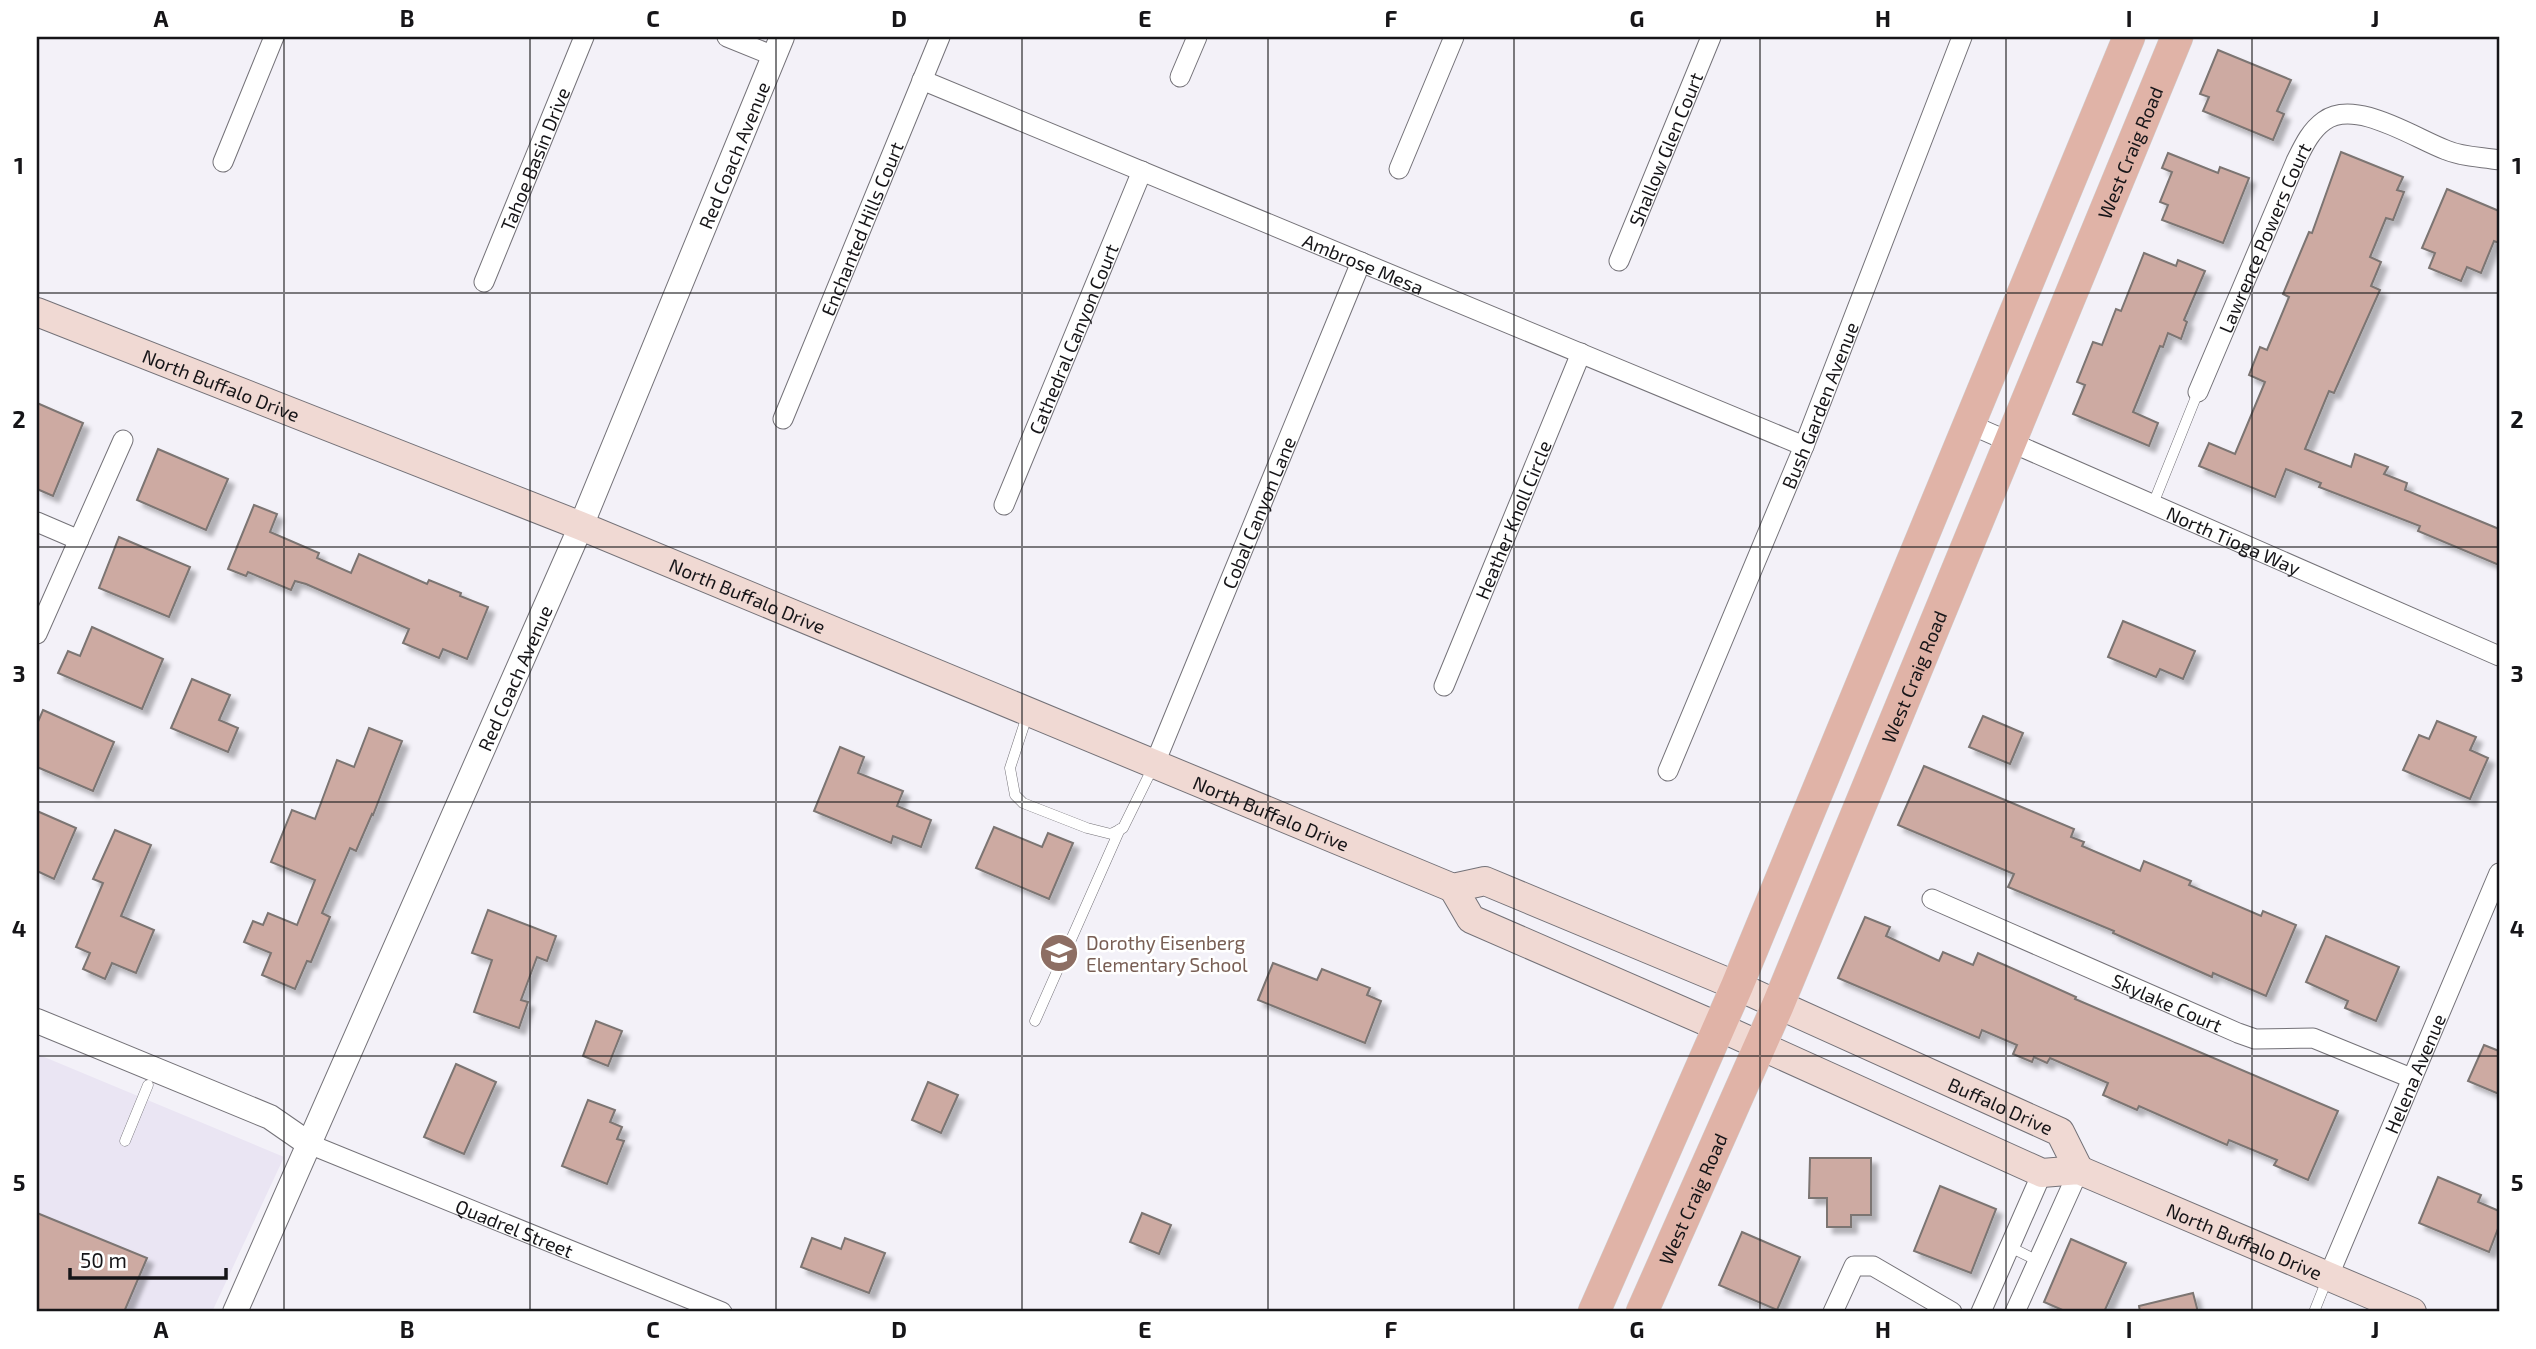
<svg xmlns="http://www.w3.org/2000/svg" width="2536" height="1349" viewBox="0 0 2536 1349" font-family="'Exo 2',sans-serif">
<defs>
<filter id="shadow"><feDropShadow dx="6" dy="6" stdDeviation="2" flood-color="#0004"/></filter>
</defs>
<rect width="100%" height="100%" fill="#f3f1f8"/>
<polygon fill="#eae5f3" points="37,1054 284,1157 212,1312 37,1312"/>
<g fill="#cdaaa2" stroke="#7b7472" stroke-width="2" filter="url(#shadow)">
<polygon points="2218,50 2291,80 2277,111 2284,114 2273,140 2203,111 2209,97 2200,94"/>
<polygon points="2341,152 2403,177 2397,190 2404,192 2393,220 2386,218 2370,257 2381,262 2371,286 2380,290 2334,393 2329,391 2305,449 2351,467 2355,454 2388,467 2384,474 2407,483 2405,490 2499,529 2499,565 2418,531 2420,526 2319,487 2321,483 2286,469 2275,497 2199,466 2209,443 2235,454 2265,382 2249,375 2260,347 2267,350 2289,297 2283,294 2309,232 2312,233"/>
<polygon points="2168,153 2218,173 2220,167 2249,178 2223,243 2162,220 2168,205 2160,202 2172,172 2162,168"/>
<polygon points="2447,189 2499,211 2499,243 2494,241 2481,273 2467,267 2461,281 2429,268 2435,253 2422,248"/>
<polygon points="2144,253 2176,266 2178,260 2205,271 2184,320 2187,322 2181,339 2168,333 2163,347 2160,346 2133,412 2158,423 2149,446 2073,414 2085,385 2077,382 2093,342 2102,345 2116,309 2121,311"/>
<polygon points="37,403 83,423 53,496 37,489"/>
<polygon points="158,449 228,479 206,530 137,500"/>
<polygon points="254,505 277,514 270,532 319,553 317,558 351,573 359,554 427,584 429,580 461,593 460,596 488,607 467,659 443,649 439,658 403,643 409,629 306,584 295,581 291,590 248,572 246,576 228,569"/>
<polygon points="119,537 190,567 169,617 99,588"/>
<polygon points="2123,621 2195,651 2183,679 2160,669 2156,677 2108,657"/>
<polygon points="92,627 163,659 142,709 58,673 68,651 80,656"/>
<polygon points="192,679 230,695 219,720 238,728 228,752 171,728"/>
<polygon points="43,710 114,742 93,791 37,767 37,724"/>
<polygon points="1983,716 2023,733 2010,764 1969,747"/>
<polygon points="2437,721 2476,737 2470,750 2488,758 2470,799 2403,770 2419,735 2429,739"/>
<polygon points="369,728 402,741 373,815 372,814 356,851 350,848 322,913 330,917 311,962 307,961 295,989 262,975 271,953 244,942 253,921 263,925 268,913 297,925 315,880 271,862 292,810 315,819 337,760 354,767"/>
<polygon points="840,747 864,757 858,773 903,791 897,806 931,820 921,847 893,836 891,843 814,811"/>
<polygon points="1924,766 2074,829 2071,837 2084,842 2082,846 2140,871 2144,861 2191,881 2189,885 2261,916 2263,911 2296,925 2266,996 2213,973 2212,977 2113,933 2114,931 2008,887 2014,874 1898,825"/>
<polygon points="37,811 76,828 54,879 37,871"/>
<polygon points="994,827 1042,847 1048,833 1073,843 1049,899 976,868"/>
<polygon points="115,830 151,845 121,916 154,930 136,973 112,963 105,979 83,969 90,953 76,947 103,883 93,879"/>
<polygon points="488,910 556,936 547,961 537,957 521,1000 528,1002 519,1028 474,1012 492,960 472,953"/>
<polygon points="1865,917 1890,927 1886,936 1939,961 1943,952 1973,965 1978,953 2076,997 2075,999 2338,1111 2308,1180 2274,1165 2277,1160 2229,1140 2227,1145 2139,1106 2137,1110 2103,1095 2108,1083 2050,1058 2047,1063 2034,1057 2032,1062 2013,1054 2017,1045 1982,1030 1979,1038 1838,978"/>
<polygon points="2326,936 2399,967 2376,1021 2345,1008 2348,1001 2306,982"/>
<polygon points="1273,963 1317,980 1322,969 1370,988 1367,995 1381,1001 1365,1043 1258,1000"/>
<polygon points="596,1021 622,1031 608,1066 583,1056"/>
<polygon points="2484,1045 2499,1051 2499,1094 2468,1081"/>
<polygon points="456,1064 496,1082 464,1154 424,1137"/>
<polygon points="928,1082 958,1095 941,1133 912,1120"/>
<polygon points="588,1100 615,1110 610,1122 622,1127 617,1139 624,1141 607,1184 562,1166"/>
<polygon points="1810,1158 1871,1158 1871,1215 1851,1215 1851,1227 1827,1227 1827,1198 1809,1198"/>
<polygon points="2438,1177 2481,1195 2478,1202 2499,1211 2499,1226 2489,1252 2419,1223"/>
<polygon points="1940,1186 1996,1209 1971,1273 1914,1251"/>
<polygon points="37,1213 147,1258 124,1312 37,1312"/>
<polygon points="1142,1213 1171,1225 1159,1254 1130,1242"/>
<polygon points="1742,1232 1800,1257 1777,1310 1719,1285"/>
<polygon points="812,1238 841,1249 845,1238 885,1253 869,1293 801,1267"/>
<polygon points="2071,1239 2126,1263 2104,1312 2067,1312 2044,1302"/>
<polygon points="2193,1293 2198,1312 2140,1312 2139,1306"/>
</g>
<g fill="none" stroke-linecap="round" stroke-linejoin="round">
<g stroke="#747278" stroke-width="11">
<g id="service">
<polyline points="2153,504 2198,392"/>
<polyline points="1028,713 1010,768 1015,795 1023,803 1087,828 1111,834 1123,828 1153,767"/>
<polyline points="1035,1021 1120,829"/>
<polyline points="125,1141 148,1085"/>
<polyline points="2010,1247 2038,1261"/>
<polyline points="2314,1312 2328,1277"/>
</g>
</g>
<g stroke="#747278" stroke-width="21">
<g id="minor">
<polyline points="727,37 774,56"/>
<polyline points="1180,77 1197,37"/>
<path id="s1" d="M922 80 1804 446"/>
<polyline points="223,162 274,37"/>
<polyline points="1399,169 1454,37"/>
<path id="s2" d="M1619 261 1711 37"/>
<path id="s3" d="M484 282 584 37"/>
<path id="s4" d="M2198 392 2296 161C2303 147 2310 131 2324 121 2355 98 2414 138 2446 150 2462 157 2482 157 2499 160"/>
<path id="s5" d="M783 419 940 37"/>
<path id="s6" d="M1969 424 2499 656"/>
<path id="s7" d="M1004 505 1142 171"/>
<polyline points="37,522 79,540"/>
<polyline points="37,634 123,440"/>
<path id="s8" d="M1444 686 1581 353"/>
<path id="s9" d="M1155 763 1361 262"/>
<path id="s10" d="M1668 771 1804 446 1962 37"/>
<path id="s11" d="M1932 899 2238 1033 2255 1039 2313 1038 2411 1078"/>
<path id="s12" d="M309 1144 722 1312"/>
<path id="s13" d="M2329 1275 2499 873"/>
<polyline points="1833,1312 1854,1266 1873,1266 1952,1312"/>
<polyline points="1981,1312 2042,1173"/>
<polyline points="2015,1312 2079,1170"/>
</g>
</g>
<g stroke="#747278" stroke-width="26">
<g id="tertiary">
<polyline points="37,1021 270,1117 309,1144"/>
<path id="s14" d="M235 1312 581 526 782 37"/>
</g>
</g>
<g stroke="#747278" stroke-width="30">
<g id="secondary">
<path id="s15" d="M37 312 581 526 1453 888 1485 881 1737 986 2060 1132 2079 1170"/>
<path id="s16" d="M1453 888 1471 919 1719 1027 2042 1173 2079 1170 2412 1312"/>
</g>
</g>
<g stroke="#d0d0d1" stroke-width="33">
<g id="primary">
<polyline points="1594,1312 1737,986 2129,37"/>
<path id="s17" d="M1642 1312 1778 1005 2177 37"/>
</g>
</g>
<use href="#service" stroke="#fff" stroke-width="10"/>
<use href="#minor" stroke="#fff" stroke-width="19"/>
<use href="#tertiary" stroke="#fff" stroke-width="24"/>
<use href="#secondary" stroke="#f0d9d3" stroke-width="28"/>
<use href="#primary" stroke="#e0b3a7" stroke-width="32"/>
</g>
<path fill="none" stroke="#161518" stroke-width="2" stroke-opacity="0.55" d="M284 37V1312M530 37V1312M776 37V1312M1022 37V1312M1268 37V1312M1514 37V1312M1760 37V1312M2006 37V1312M2252 37V1312M37 293H2499M37 547H2499M37 802H2499M37 1056H2499"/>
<defs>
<g id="school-disc" transform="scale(2.0125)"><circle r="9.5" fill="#8d6e63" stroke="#fff"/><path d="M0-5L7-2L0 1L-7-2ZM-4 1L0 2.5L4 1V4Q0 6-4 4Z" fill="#fff"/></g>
</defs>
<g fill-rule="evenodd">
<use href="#school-disc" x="1059" y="953"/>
</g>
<g text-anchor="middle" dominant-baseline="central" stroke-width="5" stroke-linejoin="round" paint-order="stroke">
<g font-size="19" fill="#161518" stroke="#fff">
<text stroke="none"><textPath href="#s2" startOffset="121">Shallow Glen Court</textPath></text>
<text stroke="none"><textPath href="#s17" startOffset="1258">West Craig Road</textPath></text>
<text stroke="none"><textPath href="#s14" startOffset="1260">Red Coach Avenue</textPath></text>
<text stroke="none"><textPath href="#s3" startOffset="133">Tahoe Basin Drive</textPath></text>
<text stroke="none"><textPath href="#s5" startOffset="206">Enchanted Hills Court</textPath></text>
<text stroke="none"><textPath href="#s4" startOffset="168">Lawrence Powers Court</textPath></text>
<text stroke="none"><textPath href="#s1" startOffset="478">Ambrose Mesa</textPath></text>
<text stroke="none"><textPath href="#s7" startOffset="180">Cathedral Canyon Court</textPath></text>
<text stroke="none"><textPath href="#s15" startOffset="198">North Buffalo Drive</textPath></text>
<text stroke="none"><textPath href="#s10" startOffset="396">Bush Garden Avenue</textPath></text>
<text stroke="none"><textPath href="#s9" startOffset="271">Cobal Canyon Lane</textPath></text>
<text stroke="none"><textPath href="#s8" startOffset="180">Heather Knoll Circle</textPath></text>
<text stroke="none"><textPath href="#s6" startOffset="289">North Tioga Way</textPath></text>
<text stroke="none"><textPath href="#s15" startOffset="765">North Buffalo Drive</textPath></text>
<text stroke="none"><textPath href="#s17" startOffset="691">West Craig Road</textPath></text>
<text stroke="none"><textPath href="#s14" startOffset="693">Red Coach Avenue</textPath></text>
<text stroke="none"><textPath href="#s15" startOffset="1332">North Buffalo Drive</textPath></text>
<text stroke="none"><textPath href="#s11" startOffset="257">Skylake Court</textPath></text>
<text stroke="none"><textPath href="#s13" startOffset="219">Helena Avenue</textPath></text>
<text stroke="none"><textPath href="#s15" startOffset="2124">Buffalo Drive</textPath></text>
<text stroke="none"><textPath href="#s17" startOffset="124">West Craig Road</textPath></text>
<text stroke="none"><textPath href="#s12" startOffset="222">Quadrel Street</textPath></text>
<text stroke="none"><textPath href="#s16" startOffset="878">North Buffalo Drive</textPath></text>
</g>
<g font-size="19" fill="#785e54" stroke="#fff" text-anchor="start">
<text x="1086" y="942">Dorothy Eisenberg<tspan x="1086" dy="22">Elementary School</tspan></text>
</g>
</g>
<rect width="2536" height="1349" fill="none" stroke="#ffffff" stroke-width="77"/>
<path d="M70 1268v10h156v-10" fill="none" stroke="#161518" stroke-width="3.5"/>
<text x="80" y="1268" font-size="21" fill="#161518" stroke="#ffffff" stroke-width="5" paint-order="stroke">50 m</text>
<rect x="38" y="38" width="2460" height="1272" fill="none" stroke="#161518" stroke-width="2.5"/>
<g font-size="23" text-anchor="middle" font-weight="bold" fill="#161518">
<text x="161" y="27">A</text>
<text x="407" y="27">B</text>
<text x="653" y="27">C</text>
<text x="899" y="27">D</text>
<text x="1145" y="27">E</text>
<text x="1391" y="27">F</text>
<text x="1637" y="27">G</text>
<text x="1883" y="27">H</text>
<text x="2129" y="27">I</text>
<text x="2375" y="27">J</text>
<text x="19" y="174">1</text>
<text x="2517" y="174">1</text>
<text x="19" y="428">2</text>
<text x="2517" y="428">2</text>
<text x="19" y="682">3</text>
<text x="2517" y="682">3</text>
<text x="19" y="937">4</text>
<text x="2517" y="937">4</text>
<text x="19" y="1191">5</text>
<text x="2517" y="1191">5</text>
<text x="161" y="1338">A</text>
<text x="407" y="1338">B</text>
<text x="653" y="1338">C</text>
<text x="899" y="1338">D</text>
<text x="1145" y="1338">E</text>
<text x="1391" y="1338">F</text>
<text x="1637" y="1338">G</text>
<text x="1883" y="1338">H</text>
<text x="2129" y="1338">I</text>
<text x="2375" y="1338">J</text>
</g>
</svg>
